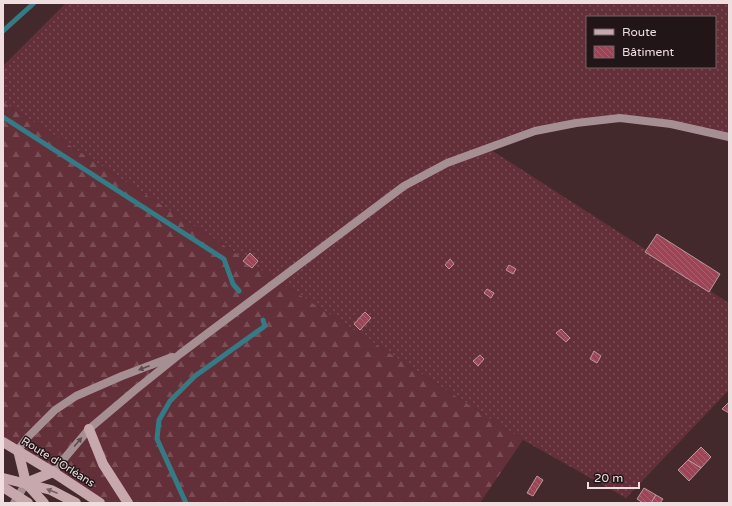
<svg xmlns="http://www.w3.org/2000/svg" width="732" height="506" viewBox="0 0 732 506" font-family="'Varela Round',sans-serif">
<defs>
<pattern id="grass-dots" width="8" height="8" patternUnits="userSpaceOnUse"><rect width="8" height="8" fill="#632f39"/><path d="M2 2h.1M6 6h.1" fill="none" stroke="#7a4d55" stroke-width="1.8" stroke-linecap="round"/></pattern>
<pattern id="forest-firs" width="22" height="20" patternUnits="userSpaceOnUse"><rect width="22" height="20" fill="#632f39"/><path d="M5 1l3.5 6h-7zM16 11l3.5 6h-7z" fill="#7a4d55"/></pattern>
<pattern id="building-back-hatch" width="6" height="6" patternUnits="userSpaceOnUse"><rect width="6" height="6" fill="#9d4456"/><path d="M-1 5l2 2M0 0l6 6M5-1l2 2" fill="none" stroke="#ab5f6e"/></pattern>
</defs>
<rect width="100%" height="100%" fill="#43282c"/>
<path fill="url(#grass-dots)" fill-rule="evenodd" d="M66 3H729V137L620 118 576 123 488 148 729 303V390L626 498 523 440 3 102V66ZM587 17H715V67H587Z"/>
<polygon fill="url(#forest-firs)" points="3,102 523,440 480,503 100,503 3,443"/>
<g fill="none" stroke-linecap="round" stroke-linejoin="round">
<g stroke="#347b85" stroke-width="5">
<polyline points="3,31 34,3"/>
<polyline points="3,117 224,259 233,284 239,291"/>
<polyline points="186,503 157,439 159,420 170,401 195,376 265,326 263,320"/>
</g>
</g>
<g fill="url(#building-back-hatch)" stroke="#ba989c">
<polygon points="657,234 720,274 709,292 645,252"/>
<polygon points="250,253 258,261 252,268 243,261"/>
<polygon points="450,259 454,264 449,269 445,265"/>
<polygon points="509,265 516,269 513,274 506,270"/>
<polygon points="487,289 494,293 491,298 484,293"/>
<polygon points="365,312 371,318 360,330 354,324"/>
<polygon points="561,329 570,338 566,342 556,333"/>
<polygon points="594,351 601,356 597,363 590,359"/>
<polygon points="480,355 484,359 478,366 473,361"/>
<polygon points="729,402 729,413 722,409"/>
<polygon points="701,447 711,457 701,468 688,460"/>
<polygon points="688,460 701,468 689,481 678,470"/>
<polygon points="537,476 543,480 533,496 527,493"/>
<polygon points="644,488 656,495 651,503 643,503 637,499"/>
<polygon points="656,495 663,499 660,503 651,503"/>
</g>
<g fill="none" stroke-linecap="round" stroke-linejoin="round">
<g stroke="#a68f92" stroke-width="8">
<polyline points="18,450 28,437 55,410 76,396 122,376 172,357"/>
<polyline points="53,472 89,429 134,391 180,354 404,186 447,163 535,131 576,123 620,118 671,124 729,137"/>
<polyline points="14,503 26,483"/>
</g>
<g stroke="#c7a9ad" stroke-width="10">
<polyline points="89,429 103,464 128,503"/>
<polyline points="3,442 53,472 100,503"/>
<polyline points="18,450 26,483 44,503"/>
<polyline points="3,478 51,490 76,503"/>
<polyline points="26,483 53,472"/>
<polyline points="3,487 28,503"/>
</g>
</g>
<defs><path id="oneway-solid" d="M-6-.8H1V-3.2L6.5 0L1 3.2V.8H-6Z"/></defs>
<g fill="#5d4c4e">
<use href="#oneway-solid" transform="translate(144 368) rotate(159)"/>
<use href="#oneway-solid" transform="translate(78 442) rotate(-49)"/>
</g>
<use fill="#745f62" href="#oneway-solid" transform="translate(52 491) rotate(-159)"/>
<g text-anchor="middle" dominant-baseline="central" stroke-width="3" stroke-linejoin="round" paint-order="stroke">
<g font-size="11" fill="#f0dddf" stroke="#211517">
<text transform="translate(58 462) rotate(32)">Route d'Orléans</text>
</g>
</g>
<rect width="732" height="506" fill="none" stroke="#f0dddf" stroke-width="8"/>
<rect x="586" y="16" width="130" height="52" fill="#211517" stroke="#746567"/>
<rect x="594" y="29" width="20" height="6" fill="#c7a9ad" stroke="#746567"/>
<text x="622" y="36" font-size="12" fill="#f0dddf">Route</text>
<rect x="594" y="46" width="20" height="12" fill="url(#building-back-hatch)" stroke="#746567"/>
<text x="622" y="56" font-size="12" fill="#f0dddf">Bâtiment</text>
<path d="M588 482v6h51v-6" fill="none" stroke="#f0dddf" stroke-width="2"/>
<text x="594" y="482" font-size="12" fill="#f0dddf" stroke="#211517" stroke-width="3" paint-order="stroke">20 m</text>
</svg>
